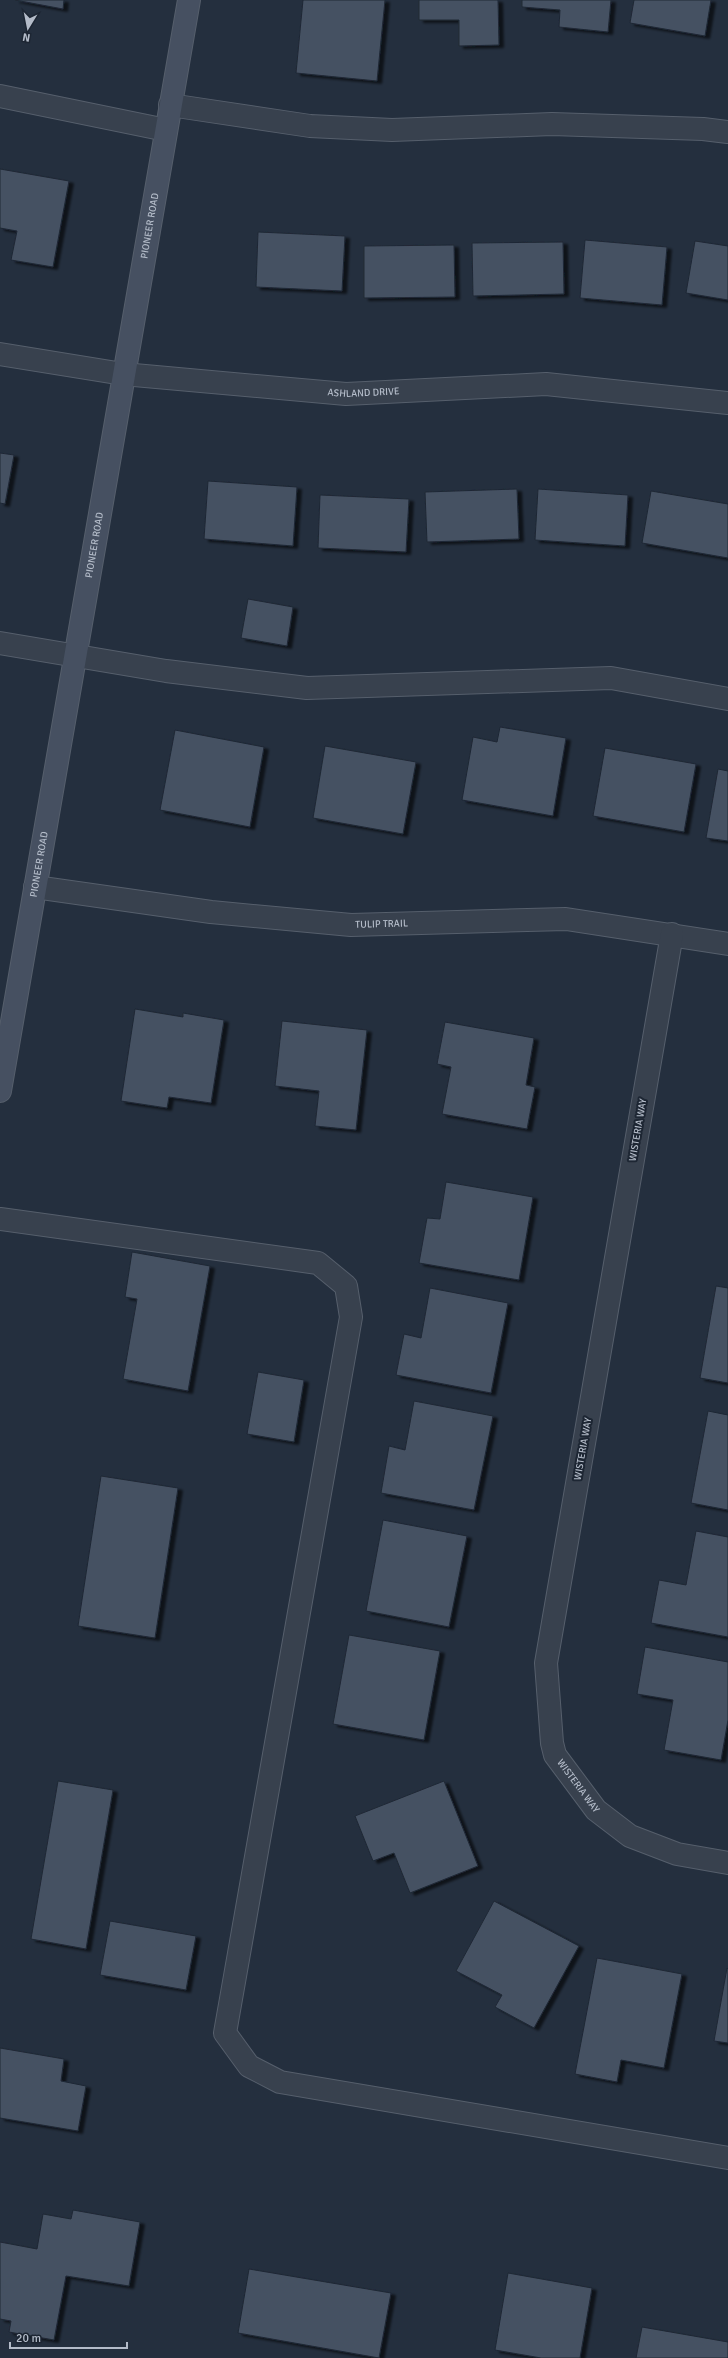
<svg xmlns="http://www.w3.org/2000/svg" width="728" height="2358" viewBox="0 0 728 2358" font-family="Signika,sans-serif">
<defs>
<filter id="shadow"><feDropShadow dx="4.5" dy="2.5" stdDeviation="1" flood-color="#0009"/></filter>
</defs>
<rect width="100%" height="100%" fill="#242f3e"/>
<g fill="#455162" stroke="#1f2835" filter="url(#shadow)">
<polygon points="15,0 64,0 63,9"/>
<polygon points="303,0 385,0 377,81 296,73"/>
<polygon points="419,0 498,0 499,45 459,46 459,20 419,20"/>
<polygon points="522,0 611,0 608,32 559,27 560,10 522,7"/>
<polygon points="634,0 711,0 705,36 630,23"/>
<polygon points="0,169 69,181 53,267 11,260 17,231 0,228"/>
<polygon points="258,232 345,236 342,291 256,287"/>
<polygon points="585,240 667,247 662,305 580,298"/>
<polygon points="695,241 728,246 728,300 686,293"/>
<polygon points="563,242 564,294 473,296 472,243"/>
<polygon points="454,245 455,297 364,298 364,246"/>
<polygon points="0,453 14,455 5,504 0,503"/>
<polygon points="208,481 297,487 293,546 204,539"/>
<polygon points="517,489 519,539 427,542 425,492"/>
<polygon points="538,489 628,495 625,546 535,540"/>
<polygon points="651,491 728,504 728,558 642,543"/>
<polygon points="320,495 409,499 406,552 318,548"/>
<polygon points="248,599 293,607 287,646 241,638"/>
<polygon points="500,727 566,738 553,816 462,800 473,737 497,742"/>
<polygon points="175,730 264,747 250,827 160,810"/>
<polygon points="325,746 416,762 403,834 313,818"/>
<polygon points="605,748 696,764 684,832 593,816"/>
<polygon points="718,769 728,771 728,841 706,838"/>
<polygon points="135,1009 183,1017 183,1013 224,1020 211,1103 169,1097 167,1108 121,1101"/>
<polygon points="282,1021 367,1030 356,1130 315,1126 319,1091 275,1086"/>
<polygon points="445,1022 534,1038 526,1085 535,1087 527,1129 442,1114 451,1067 437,1064"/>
<polygon points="446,1182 533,1197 519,1280 419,1263 427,1218 440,1219"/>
<polygon points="132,1252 210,1266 188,1391 123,1379 137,1299 125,1297"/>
<polygon points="716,1286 728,1288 728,1383 700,1378"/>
<polygon points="430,1288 508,1303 491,1393 396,1375 404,1334 421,1338"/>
<polygon points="258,1372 304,1380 294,1442 247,1434"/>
<polygon points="414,1401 493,1416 474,1510 381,1493 389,1446 405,1450"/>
<polygon points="708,1411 728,1415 728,1510 691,1503"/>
<polygon points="101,1476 178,1488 155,1638 78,1626"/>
<polygon points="383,1520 467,1536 449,1627 366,1611"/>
<polygon points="696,1531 728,1537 728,1637 651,1623 659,1580 686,1585"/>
<polygon points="349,1635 440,1651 424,1740 333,1724"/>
<polygon points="645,1647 728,1662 728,1720 721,1760 664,1750 673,1700 637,1694"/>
<polygon points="58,1781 113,1790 86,1949 31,1939"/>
<polygon points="444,1781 478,1866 410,1893 394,1853 373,1861 355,1816"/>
<polygon points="494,1901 579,1946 534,2028 495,2007 502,1995 456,1971"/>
<polygon points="110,1921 196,1936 186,1990 100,1975"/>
<polygon points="597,1958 682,1974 664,2068 621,2060 617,2082 575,2074"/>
<polygon points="727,1968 728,1969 728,2043 714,2041"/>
<polygon points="0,2048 64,2059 61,2081 86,2086 78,2131 0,2118"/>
<polygon points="73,2210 140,2222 129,2286 66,2276 54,2340 9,2332 11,2321 0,2319 0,2242 37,2249 43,2214 71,2219"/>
<polygon points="249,2269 391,2293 379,2358 238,2333"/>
<polygon points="508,2273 592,2288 580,2358 541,2358 495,2350"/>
<polygon points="642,2327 728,2342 728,2358 636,2358"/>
</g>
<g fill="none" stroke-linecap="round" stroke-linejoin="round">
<g stroke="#565f6c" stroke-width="24">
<g id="lane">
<polyline points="0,96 166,130"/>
<polyline points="170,105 310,126 392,130 552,124 703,129 728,132"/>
<polyline points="0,643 166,671 307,688 611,678 728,699"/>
<polyline points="0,1219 318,1263 346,1286 351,1317 225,2033 249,2066 280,2082 728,2158"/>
</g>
</g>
<g stroke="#565f6c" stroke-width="24">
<g id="street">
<path id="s1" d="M0 354 123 374 346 394 546 384 728 403"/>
<path id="s2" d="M35 887 211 912 351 925 566 919 728 944"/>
<path id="s3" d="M672 934 546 1663 552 1743 555 1755 596 1810 630 1836 677 1854 728 1863"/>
</g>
</g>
<g stroke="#565f6c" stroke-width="24">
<g id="secondary">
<path id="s4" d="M0 1091 189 0"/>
</g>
</g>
<use href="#lane" stroke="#38414e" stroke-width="22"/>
<use href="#street" stroke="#38414e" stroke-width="22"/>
<use href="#secondary" stroke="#465061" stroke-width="22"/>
</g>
<g text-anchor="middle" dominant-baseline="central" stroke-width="4" stroke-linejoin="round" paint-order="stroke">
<g font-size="10" fill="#b4bcc9" stroke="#1d2633">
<text stroke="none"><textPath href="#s4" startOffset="878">PIONEER ROAD</textPath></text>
<text stroke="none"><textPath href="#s1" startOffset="366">ASHLAND DRIVE</textPath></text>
<text stroke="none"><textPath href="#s4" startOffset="554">PIONEER ROAD</textPath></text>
<text stroke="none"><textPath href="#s4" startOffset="230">PIONEER ROAD</textPath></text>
<text stroke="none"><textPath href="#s2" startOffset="349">TULIP TRAIL</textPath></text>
<text transform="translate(638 1130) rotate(-80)">WISTERIA WAY</text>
<text transform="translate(583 1449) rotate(-80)">WISTERIA WAY</text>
<text stroke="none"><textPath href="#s3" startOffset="871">WISTERIA WAY</textPath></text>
</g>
</g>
<g transform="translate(28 28) rotate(190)" stroke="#1d2633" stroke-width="3" paint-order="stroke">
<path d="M0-3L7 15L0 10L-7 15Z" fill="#b4bcc9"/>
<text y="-6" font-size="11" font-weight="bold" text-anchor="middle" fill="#b4bcc9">N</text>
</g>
<path d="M10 2342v6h117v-6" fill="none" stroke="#b4bcc9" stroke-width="2"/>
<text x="16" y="2342" font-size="12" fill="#b4bcc9" stroke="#1d2633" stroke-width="3" paint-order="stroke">20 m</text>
</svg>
